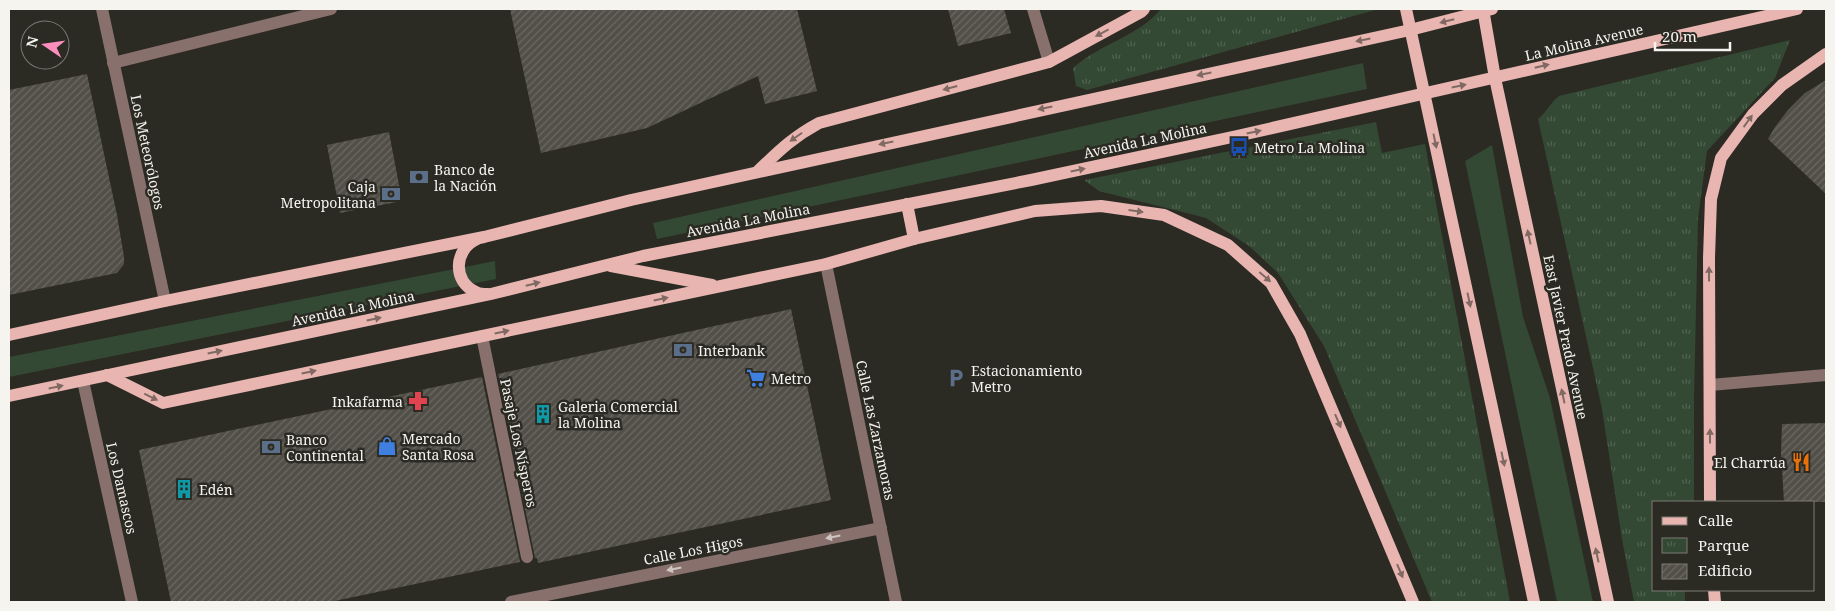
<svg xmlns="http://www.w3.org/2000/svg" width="1835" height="611" viewBox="0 0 1835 611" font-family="'Noto Serif',serif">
<defs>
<pattern id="park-tufts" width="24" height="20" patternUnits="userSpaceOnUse" patternTransform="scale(1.25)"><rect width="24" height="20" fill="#334933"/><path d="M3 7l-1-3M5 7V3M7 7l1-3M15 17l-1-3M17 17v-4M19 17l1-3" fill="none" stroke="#516451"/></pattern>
<pattern id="building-hatch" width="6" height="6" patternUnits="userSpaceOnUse" patternTransform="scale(1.25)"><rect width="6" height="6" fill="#514f47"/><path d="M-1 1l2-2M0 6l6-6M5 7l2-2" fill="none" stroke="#6b6962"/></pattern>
</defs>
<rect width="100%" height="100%" fill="#2b2a23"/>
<g fill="#334933">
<polygon points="1363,63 1367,89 657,239 653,223"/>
<polygon points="1492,145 1523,317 1550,398 1593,602 1557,602 1465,161"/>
<polygon points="495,261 496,279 9,377 9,357"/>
</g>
<g fill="url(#park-tufts)">
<path d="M1161 9H1375V10L1087 90 1076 86 1073 68C1099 44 1139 36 1161 9Z"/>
<path d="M1790 40 1775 78 1707 151 1698 218 1694 399V502H1654V590H1685V602H1634L1622 539 1602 409 1538 119C1547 112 1550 103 1559 96Z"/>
<polygon points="1376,122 1382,153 1425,144 1510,602 1432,602 1324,346 1278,273 1249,246 1206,218 1099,191 1084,180"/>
</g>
<g fill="url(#building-hatch)">
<polygon points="510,9 797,9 817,91 765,104 758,76 647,128 541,153"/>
<polygon points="948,9 1004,9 1011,33 958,46"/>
<polygon points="87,74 117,215 124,257 124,264 117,273 9,295 9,90"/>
<polygon points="1826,80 1826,194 1768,139 1775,127 1788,110 1805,93"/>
<polygon points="389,132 402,201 340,213 327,145"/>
<polygon points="791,309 831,500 538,563 537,558 535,558 498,374"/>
<polygon points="482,377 520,562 330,602 171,602 139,450"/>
<polygon points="1826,423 1826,502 1784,502 1781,453 1782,424"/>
</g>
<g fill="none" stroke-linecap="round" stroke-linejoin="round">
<g stroke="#88706d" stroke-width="12">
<polyline points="102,9 165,301"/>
<polyline points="1033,9 1049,62"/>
<polyline points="113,63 331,9"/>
<polyline points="826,264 896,602"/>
<polyline points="482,336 527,557"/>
<polyline points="83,381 132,602"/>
<polyline points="1710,385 1826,375"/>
<polyline points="511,602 881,528"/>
</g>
<g stroke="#e8b5b1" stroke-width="12">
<polyline points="1406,9 1534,602"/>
<polyline points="1483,9 1495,78 1608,602"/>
<path d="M758 171C779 151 793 137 819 123L1049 62 1141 12 1144 9"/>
<polyline points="907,204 914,239"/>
<path d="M477 239C454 249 452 282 476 292 479 294 484 294 488 294"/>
<polyline points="611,266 712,285"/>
<polyline points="9,335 165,301 484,237 631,200 1410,30 1492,9"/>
<polyline points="107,375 163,403 826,264 914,239 1035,211 1101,206 1164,215 1228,245 1271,283 1300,334 1413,602"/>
<polyline points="9,396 491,294 643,256 1031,180 1237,136 1797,9"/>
<polyline points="1710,502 1709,258 1711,199 1721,158 1753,114 1782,85 1826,54"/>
<polyline points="1714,590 1715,602"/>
</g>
</g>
<defs><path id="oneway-solid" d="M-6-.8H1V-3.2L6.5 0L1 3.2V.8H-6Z" transform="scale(1.25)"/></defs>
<g fill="#806963">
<use href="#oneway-solid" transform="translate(1447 21) rotate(166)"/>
<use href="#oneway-solid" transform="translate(1102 33) rotate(152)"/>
<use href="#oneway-solid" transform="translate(1363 40) rotate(169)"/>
<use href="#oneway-solid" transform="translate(1542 66) rotate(-13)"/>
<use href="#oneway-solid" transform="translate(1204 74) rotate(168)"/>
<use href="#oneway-solid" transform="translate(1459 86) rotate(-12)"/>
<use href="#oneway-solid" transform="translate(950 88) rotate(165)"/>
<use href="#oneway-solid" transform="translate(1045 108) rotate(168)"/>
<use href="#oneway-solid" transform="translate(1748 121) rotate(-54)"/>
<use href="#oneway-solid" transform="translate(1254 132) rotate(-12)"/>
<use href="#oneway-solid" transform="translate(796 137) rotate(145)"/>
<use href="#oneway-solid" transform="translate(1435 141) rotate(78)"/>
<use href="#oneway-solid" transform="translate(886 143) rotate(168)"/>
<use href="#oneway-solid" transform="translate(1078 170) rotate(-12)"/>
<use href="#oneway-solid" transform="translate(1136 211) rotate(8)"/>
<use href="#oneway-solid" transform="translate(1529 237) rotate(-102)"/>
<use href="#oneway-solid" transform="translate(1709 274) rotate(-90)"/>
<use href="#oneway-solid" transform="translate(1265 277) rotate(41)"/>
<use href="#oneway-solid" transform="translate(533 284) rotate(-14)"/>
<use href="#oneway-solid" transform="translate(661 299) rotate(-12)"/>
<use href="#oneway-solid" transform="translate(1469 300) rotate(78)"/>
<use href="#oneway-solid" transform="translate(374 319) rotate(-12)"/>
<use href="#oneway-solid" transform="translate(502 332) rotate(-12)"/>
<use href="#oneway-solid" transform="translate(215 352) rotate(-12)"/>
<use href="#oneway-solid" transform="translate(309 372) rotate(-12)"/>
<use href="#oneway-solid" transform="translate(56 387) rotate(-12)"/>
<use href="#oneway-solid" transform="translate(1563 396) rotate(-102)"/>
<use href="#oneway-solid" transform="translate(151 397) rotate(26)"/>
<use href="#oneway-solid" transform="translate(1338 421) rotate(67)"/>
<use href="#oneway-solid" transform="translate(1710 436) rotate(-90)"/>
<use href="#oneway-solid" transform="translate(1503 459) rotate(78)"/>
<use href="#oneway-solid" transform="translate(1597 555) rotate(-102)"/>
<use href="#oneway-solid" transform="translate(1400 571) rotate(67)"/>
</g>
<g fill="#cfc6c2">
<use href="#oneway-solid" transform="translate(833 537) rotate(169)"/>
<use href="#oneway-solid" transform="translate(674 569) rotate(169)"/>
</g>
<defs>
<g id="bus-bare" transform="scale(1.5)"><path d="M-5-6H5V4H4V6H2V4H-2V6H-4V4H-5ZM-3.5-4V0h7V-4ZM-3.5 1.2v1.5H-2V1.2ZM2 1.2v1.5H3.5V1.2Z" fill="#1a4fb4" stroke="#2b2a23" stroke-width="2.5" paint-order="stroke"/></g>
<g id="bank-bare" transform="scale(1.5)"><path d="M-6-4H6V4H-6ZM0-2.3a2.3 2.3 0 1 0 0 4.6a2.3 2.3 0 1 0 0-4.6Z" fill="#5c6f8a" stroke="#2b2a23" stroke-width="2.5" paint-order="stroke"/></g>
<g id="supermarket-bare" transform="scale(1.5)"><path d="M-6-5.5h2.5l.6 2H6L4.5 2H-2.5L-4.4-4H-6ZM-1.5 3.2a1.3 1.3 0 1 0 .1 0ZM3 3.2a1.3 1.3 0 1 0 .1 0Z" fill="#3f7fe0" stroke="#2b2a23" stroke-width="2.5" paint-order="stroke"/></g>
<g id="parking-bare" transform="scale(1.5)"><path d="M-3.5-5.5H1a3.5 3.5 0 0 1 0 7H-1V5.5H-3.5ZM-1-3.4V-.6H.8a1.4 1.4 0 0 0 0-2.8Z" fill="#5c6f8a" stroke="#2b2a23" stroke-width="2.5" paint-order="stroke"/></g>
<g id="pharmacy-bare" transform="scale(1.5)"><path d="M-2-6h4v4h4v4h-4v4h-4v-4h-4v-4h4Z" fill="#e0444e" stroke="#2b2a23" stroke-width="2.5" paint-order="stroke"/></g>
<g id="building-bare" transform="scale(1.5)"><path d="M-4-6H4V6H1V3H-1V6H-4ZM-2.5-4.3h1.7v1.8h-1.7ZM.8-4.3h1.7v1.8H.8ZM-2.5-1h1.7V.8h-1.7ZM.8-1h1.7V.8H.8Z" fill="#0f9aa8" stroke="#2b2a23" stroke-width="2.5" paint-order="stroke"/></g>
<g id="shop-bare" transform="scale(1.5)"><path d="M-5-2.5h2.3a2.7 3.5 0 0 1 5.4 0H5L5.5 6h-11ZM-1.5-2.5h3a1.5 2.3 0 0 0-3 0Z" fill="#3f7fe0" stroke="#2b2a23" stroke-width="2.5" paint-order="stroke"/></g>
<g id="restaurant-bare" transform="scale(1.5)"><path d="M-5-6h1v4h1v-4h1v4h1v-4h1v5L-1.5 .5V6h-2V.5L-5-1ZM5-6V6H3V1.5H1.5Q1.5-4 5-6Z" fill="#e8710a" stroke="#2b2a23" stroke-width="2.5" paint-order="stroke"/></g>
</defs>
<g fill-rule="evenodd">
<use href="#bus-bare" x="1239" y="147"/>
<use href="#bank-bare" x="419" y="177"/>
<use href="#bank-bare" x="391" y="194"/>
<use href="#bank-bare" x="683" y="350"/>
<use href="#supermarket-bare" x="756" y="378"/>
<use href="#parking-bare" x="956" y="378"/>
<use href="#pharmacy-bare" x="418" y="401"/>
<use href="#building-bare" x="543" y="414"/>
<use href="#shop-bare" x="387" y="446"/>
<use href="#bank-bare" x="271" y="447"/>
<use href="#restaurant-bare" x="1801" y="462"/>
<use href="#building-bare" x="184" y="489"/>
</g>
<g text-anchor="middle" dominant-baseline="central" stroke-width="5" stroke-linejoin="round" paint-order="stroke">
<g font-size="14" fill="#f5f4ef" stroke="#2b2a23">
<text transform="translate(1584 42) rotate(-13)">La Molina Avenue</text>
<text transform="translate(1145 140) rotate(-12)">Avenida La Molina</text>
<text transform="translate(148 152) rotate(78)">Los Meteorólogos</text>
<text transform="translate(748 220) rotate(-11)">Avenida La Molina</text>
<text transform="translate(353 308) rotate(-12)">Avenida La Molina</text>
<text transform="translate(1566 337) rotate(78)">East Javier Prado Avenue</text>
<text transform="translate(876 430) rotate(78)">Calle Las Zarzamoras</text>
<text transform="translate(519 443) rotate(78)">Pasaje Los Nísperos</text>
<text transform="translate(122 488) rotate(77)">Los Damascos</text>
<text transform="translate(693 550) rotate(-11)">Calle Los Higos</text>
</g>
<g font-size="14" fill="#f5f4ef" stroke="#2b2a23" text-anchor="start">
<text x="1254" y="147">Metro La Molina</text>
<text x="434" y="169">Banco de<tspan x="434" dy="16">la Nación</tspan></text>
<text x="376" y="186" text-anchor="end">Caja<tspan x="376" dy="16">Metropolitana</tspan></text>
<text x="698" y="350">Interbank</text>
<text x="971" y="370">Estacionamiento<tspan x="971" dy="16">Metro</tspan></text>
<text x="771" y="378">Metro</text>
<text x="403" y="401" text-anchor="end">Inkafarma</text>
<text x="558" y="406">Galeria Comercial<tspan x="558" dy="16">la Molina</tspan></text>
<text x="402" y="438">Mercado<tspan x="402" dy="16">Santa Rosa</tspan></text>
<text x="286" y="439">Banco<tspan x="286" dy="16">Continental</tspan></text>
<text x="1786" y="462" text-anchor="end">El Charrúa</text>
<text x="199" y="489">Edén</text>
</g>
</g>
<rect width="1835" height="611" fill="none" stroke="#f5f4ef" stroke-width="20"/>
<rect x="1652" y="501" width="162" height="90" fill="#2b2a23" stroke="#7c7b75"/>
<rect x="1662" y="517" width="25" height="8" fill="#e8b5b1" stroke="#7c7b75"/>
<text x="1698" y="526" font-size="15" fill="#f5f4ef">Calle</text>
<rect x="1662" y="538" width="25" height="15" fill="url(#park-tufts)" stroke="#7c7b75"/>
<text x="1698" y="551" font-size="15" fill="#f5f4ef">Parque</text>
<rect x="1662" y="564" width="25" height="15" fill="url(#building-hatch)" stroke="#7c7b75"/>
<text x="1698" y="576" font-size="15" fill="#f5f4ef">Edificio</text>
<g transform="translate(45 45) rotate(283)"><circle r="24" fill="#2b2a23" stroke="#7c7b75"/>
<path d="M0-4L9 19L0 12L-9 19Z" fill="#fe8ebd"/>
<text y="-8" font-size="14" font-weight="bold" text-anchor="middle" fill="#f5f4ef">N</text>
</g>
<path d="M1655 42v8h75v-8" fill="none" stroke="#f5f4ef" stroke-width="2.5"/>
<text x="1662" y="42" font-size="15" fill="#f5f4ef" stroke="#2b2a23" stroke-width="4" paint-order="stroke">20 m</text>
</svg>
